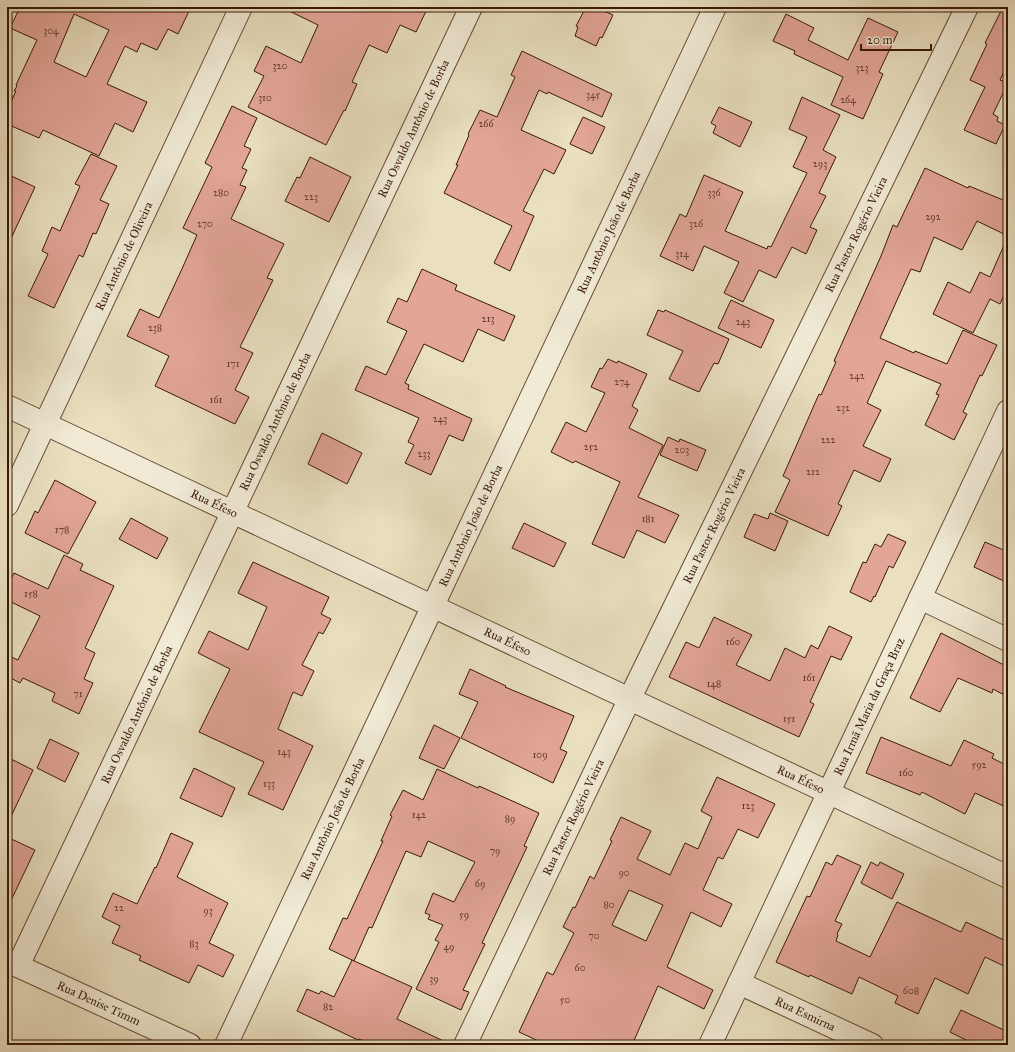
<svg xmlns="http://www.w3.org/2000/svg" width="1015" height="1052" viewBox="0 0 1015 1052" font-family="'IM FELL Great Primer',serif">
<rect width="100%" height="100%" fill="#eae0c0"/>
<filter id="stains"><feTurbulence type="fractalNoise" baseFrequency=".005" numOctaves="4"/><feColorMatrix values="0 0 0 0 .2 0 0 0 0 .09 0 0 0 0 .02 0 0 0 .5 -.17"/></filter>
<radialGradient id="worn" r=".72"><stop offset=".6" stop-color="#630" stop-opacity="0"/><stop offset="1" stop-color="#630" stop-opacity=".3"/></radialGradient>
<g fill="#e2a597" stroke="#391807" fill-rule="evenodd">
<path d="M20 7H191L178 34 168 29 157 50 141 43 137 52 125 46 107 84 147 102 133 132 115 123 99 156 43 130 39 138 7 124V110L16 91H14L17 86 16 85 37 40 10 28ZM74 14 109 30 86 77 54 62Z"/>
<polygon points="281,7 428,7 416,32 400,25 387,53 369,45 352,82 357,84 345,111 344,110 326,145 248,107 264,76 254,71 266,46 301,63 318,25"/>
<polygon points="586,7 595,7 613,15 602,38 600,37 596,46 575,36 578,27 576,26"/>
<polygon points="1003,7 1008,7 1008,63 1000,80 1008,83 993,114 998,117 997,121 1005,125 996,144 964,130 985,87 970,80 987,44 985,43"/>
<polygon points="786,14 814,28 808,40 848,60 868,18 898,32 879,72 883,74 863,119 831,105 843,77 794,54 795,51 773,41"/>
<polygon points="522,51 612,94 602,117 548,92 547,94 539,90 521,130 566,150 554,174 544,169 523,211 534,216 510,271 494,263 512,226 444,193 458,165 456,165 469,135 468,134 480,110 497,117 515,77 511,75"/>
<polygon points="802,97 840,115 823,150 836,157 819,193 826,196 810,227 817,230 806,254 792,247 776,278 759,270 743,302 724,293 739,262 704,246 693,271 660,256 680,214 686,217 704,175 743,192 725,231 767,249 768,246 771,247 807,173 793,167 807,137 789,129"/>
<polygon points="232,106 257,118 244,146 251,149 242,168 247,170 240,185 246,187 231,219 284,244 267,278 273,280 240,347 253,353 235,390 249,397 235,424 155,386 169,356 127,336 140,309 159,318 181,271 197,235 183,228 212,167 205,163"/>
<polygon points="719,107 752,122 740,147 713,133 716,126 711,123"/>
<polygon points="583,117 605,127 592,154 570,144"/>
<polygon points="91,154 117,166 100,200 109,204 96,234 93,233 83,257 79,255 54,308 28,296 48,254 42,251 52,227 60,231 80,186 75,184"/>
<polygon points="310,157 351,177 329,222 285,201 297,177 300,178"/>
<polygon points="925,168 968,188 969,186 1008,202 1008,286 1000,304 990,299 973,333 933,314 948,282 970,293 980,272 990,277 1008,236 977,221 962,250 934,237 920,272 911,269 880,338 914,353 915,351 947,364 963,330 997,345 982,376 980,375 963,412 967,414 954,440 925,425 939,395 936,394 941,384 886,361 867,403 881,410 863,446 891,459 880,482 854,470 838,504 842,506 828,536 775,512 790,480 783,476 819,394 821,395 836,362 834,361 881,256 893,225 897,227"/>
<polygon points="7,174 35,187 7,247"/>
<polygon points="422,269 457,285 455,290 515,316 504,341 478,329 463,362 424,344 405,383 409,385 408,389 472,419 463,441 449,435 431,475 405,463 414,445 408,442 419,418 355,390 366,366 386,375 407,331 387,322 398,298 407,302"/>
<polygon points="731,300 774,320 761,348 718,328"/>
<polygon points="658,310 664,312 665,310 729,339 718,364 714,363 699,392 669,379 683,351 647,335"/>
<polygon points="608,359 617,363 618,361 647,374 632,406 638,410 629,428 663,445 638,497 679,515 665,543 637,530 624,558 592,544 620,482 575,461 573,463 551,452 566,422 586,432 605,393 591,387 600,368 602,369"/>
<polygon points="322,433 362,453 347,484 308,464"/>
<polygon points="668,437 679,442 680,439 706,450 697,471 660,455"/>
<polygon points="55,480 96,502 68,554 25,533 35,511 38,513"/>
<polygon points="770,513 788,521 775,551 744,537 754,514 768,519"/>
<polygon points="131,518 168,538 157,559 119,539"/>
<polygon points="524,523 566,543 554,567 512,548"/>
<polygon points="888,534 906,542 893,568 889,566 875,597 874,596 871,602 850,592 863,562 866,563 875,544 881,547"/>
<polygon points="985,542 1008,552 1008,583 974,567"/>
<polygon points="64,555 83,564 80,570 114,586 85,648 95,653 84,679 93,683 79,714 52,701 55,693 23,678 20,683 7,676 7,655 18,660 40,616 7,600 7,587 14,573 48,589"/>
<polygon points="253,562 329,597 321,614 331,619 323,634 319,632 302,665 314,671 302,696 293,692 278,729 313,746 283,810 248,794 264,762 199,732 230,669 198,653 209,631 248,650 267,607 238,593"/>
<polygon points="714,617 752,635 736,665 770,681 785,648 805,658 811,645 818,649 829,626 852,637 841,660 831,656 810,702 814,704 799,737 669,677 686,642 699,648"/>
<polygon points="941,633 1008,667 1008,697 993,689 992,693 958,678 940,712 910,698"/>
<polygon points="470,669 506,686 505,687 574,716 560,749 567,752 553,783 461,738 478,702 459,694"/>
<polygon points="434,725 460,738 444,769 419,758"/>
<polygon points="881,737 951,766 964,740 994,754 992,758 1008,766 1008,808 975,793 965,814 922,792 920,795 866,773"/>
<polygon points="50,739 79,753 65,782 37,768"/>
<polygon points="7,757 33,770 7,825"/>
<polygon points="194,768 235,788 222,817 180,798"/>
<polygon points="437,769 478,788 479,786 539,813 524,846 527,847 482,943 485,944 463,990 469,992 461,1010 416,989 439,942 435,940 443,925 428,919 430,915 425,913 433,893 454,902 475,862 428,841 421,857 406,851 372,928 369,927 354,961 329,949 343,918 347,919 383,841 381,841 392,816 390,815 403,790 423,800"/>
<path d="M717 777 775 804 758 838 738 829 723 859 718 857 703 890 732 904 721 927 691 912 667 967 713 990 704 1009 658 986 632 1045H547L519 1032 547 972 553 975 574 933 563 927 573 907 575 908 590 876 594 879 612 841 610 840 621 817 651 831 637 859 670 875 685 843 698 849 712 817 701 811ZM629 890 663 905 646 941 612 925Z"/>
<polygon points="171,833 193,843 177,877 228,903 209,943 234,955 223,977 198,965 189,983 139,960 141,956 112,943 120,926 102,917 113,893 137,904 155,867 156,868"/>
<polygon points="7,837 35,850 7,909"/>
<polygon points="837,855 861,866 835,921 842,924 837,934 838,935 836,941 870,957 897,902 961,932 966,922 1008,942 1008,968 985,957 968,994 935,978 918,1014 895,1003 898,996 859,977 852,994 810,975 809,977 776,962 807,896 810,897 826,862 832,865"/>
<polygon points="871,862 878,866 880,862 904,874 892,899 861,883"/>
<polygon points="352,960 412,987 397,1019 452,1045 373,1045 359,1039 358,1040 297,1011 307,989 319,994 321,991 334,997"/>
<polygon points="961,1010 1008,1032 1008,1045 976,1045 950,1032"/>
</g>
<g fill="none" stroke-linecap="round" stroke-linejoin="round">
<g stroke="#654a35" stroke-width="24">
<g id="minor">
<path id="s1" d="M7 406 1008 877"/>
<path id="s2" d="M7 505 241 7"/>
<polyline points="920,598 1008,640"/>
<path id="s3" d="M7 961 190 1045"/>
<path id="s4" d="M18 966 471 7"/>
<path id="s5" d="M739 983 872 1045"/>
<path id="s6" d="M226 1045 715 7"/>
<path id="s7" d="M465 1045 630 698 967 7"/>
<path id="s8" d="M710 1045 1008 411"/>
</g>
</g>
<use href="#minor" stroke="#f1ebd6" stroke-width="22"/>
</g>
<g text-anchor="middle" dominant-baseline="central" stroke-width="3" stroke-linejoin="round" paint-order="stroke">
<g font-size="10" fill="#633b2b">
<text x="51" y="31">304</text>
<text x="280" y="66">320</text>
<text x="862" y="68">323</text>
<text x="593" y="95">345</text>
<text x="265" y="98">310</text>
<text x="848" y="100">264</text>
<text x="486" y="124">266</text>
<text x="820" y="164">293</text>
<text x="221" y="193">280</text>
<text x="714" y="193">336</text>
<text x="311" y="197">223</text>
<text x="933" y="217">292</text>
<text x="205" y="224">270</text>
<text x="696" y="224">326</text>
<text x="682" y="254">314</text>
<text x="488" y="319">213</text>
<text x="743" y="322">243</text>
<text x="155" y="328">238</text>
<text x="233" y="364">171</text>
<text x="857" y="376">242</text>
<text x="622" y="382">274</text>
<text x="216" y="400">161</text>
<text x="843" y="408">232</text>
<text x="440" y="419">243</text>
<text x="828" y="440">222</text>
<text x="591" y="447">252</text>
<text x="682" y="450">203</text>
<text x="424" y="454">233</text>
<text x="813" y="472">212</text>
<text x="648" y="519">181</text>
<text x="62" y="530">178</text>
<text x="31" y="594">158</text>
<text x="733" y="642">160</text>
<text x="809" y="678">161</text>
<text x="714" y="684">148</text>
<text x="78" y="694">71</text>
<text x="789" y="719">151</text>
<text x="284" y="752">143</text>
<text x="540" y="755">109</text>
<text x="979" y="765">592</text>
<text x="906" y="773">160</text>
<text x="269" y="784">133</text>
<text x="748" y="806">123</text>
<text x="419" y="815">142</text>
<text x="510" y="819">89</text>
<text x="495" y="851">79</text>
<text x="624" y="873">90</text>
<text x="480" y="884">69</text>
<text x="609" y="905">80</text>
<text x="119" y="908">22</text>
<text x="208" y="911">93</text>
<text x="464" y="915">59</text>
<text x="594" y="936">70</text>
<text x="194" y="944">83</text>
<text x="449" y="947">49</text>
<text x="580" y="968">60</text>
<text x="434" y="979">39</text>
<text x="911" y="991">608</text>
<text x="565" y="1000">50</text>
<text x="328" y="1007">82</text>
</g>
<g font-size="12" fill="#391807" stroke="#f1ebd6">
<text stroke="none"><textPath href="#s4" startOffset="926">Rua Osvaldo Antônio de Borba</textPath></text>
<text stroke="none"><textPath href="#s6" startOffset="898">Rua Antônio João de Borba</textPath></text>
<text stroke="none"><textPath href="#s7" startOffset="900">Rua Pastor Rogério Vieira</textPath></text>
<text stroke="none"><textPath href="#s2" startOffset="275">Rua Antônio de Oliveira</textPath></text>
<text stroke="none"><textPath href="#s4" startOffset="602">Rua Osvaldo Antônio de Borba</textPath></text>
<text stroke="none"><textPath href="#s1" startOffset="229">Rua Éfeso</textPath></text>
<text stroke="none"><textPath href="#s7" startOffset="576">Rua Pastor Rogério Vieira</textPath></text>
<text stroke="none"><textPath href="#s6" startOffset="574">Rua Antônio João de Borba</textPath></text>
<text stroke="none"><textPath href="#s1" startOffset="553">Rua Éfeso</textPath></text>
<text stroke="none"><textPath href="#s8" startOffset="374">Rua Irmã Maria da Graça Braz</textPath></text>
<text stroke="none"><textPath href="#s4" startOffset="278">Rua Osvaldo Antônio de Borba</textPath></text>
<text stroke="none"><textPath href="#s1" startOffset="877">Rua Éfeso</textPath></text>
<text stroke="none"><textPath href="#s7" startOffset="252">Rua Pastor Rogério Vieira</textPath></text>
<text stroke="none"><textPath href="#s6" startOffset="250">Rua Antônio João de Borba</textPath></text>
<text stroke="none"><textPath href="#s3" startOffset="101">Rua Denise Timm</textPath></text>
<text stroke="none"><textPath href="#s5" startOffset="73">Rua Esmirna</textPath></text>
</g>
</g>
<rect width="1015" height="1052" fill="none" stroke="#eae0c0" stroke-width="24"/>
<rect x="8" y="8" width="999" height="1036" fill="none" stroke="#391807" stroke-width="2"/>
<rect x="12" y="12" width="991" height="1028" fill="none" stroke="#391807"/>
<path d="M861 44v6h70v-6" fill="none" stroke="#391807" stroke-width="2"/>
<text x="867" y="44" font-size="12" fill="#391807" stroke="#f1ebd6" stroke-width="3" paint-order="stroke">20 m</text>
<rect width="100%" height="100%" filter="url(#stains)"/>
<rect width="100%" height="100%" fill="url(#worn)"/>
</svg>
